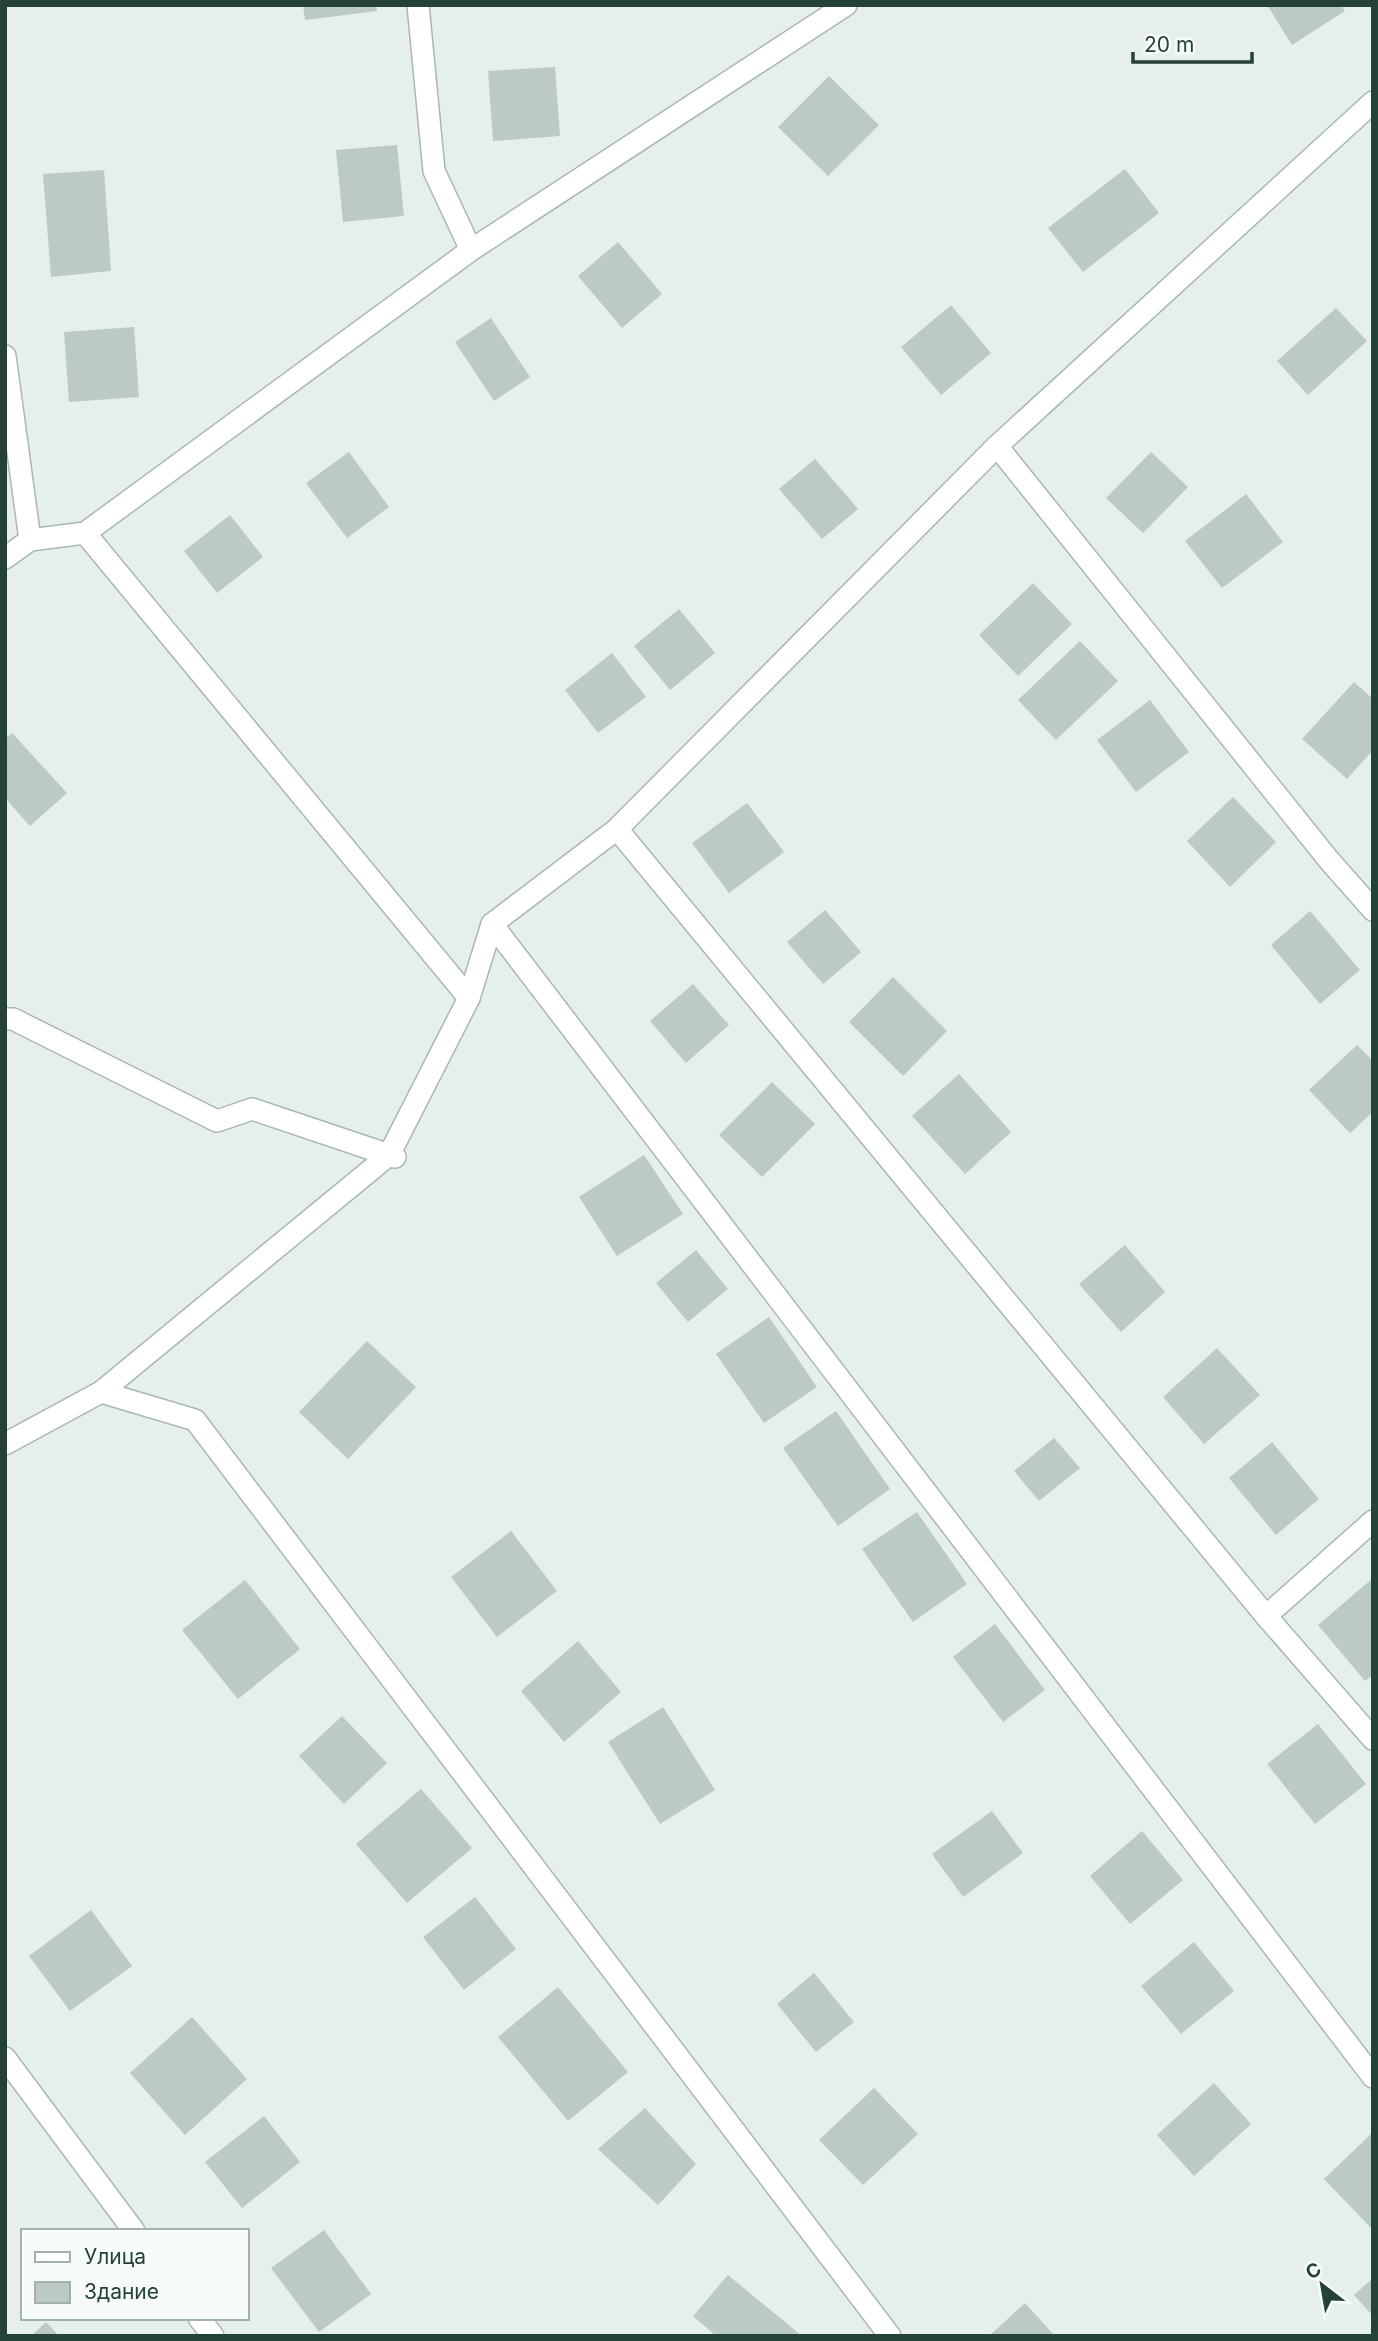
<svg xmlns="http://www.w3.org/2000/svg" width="1378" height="2341" viewBox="0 0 1378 2341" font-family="Inter,sans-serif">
<rect width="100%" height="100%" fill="#e6efeb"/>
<g fill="#bbcac4">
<polygon points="303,5 376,5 377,11 305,20"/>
<polygon points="1267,5 1341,5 1345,11 1292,45"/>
<polygon points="555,67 560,136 493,141 488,71"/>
<polygon points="829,76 879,125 828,176 778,127"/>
<polygon points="397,145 404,216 343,222 336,150"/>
<polygon points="1125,169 1159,213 1083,272 1048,228"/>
<polygon points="104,170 111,271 51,277 43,174"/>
<polygon points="618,242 662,294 622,328 578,276"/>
<polygon points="951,305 991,353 941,395 901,347"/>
<polygon points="1336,308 1367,341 1308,395 1277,361"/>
<polygon points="491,318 530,377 494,401 455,342"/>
<polygon points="134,327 139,397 69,402 64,332"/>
<polygon points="349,452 389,507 347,538 306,483"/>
<polygon points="1151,452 1188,487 1143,533 1106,498"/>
<polygon points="815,459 858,509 822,539 779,489"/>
<polygon points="1246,494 1283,542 1222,588 1185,541"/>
<polygon points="230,515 263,557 217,593 184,551"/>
<polygon points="1033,583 1072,624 1018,676 979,635"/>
<polygon points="679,609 715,653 670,690 634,646"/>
<polygon points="1080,641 1118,681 1056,740 1018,700"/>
<polygon points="612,653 646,697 598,733 565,690"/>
<polygon points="1354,682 1373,699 1373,750 1347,779 1302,739"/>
<polygon points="1150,700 1189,752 1136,792 1097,740"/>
<polygon points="12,733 67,793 30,826 5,798 5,739"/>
<polygon points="1233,797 1276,842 1230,887 1187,841"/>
<polygon points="747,803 784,852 729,893 692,843"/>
<polygon points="825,910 861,952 823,984 787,942"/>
<polygon points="1310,911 1360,970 1320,1004 1271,945"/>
<polygon points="893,977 947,1031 903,1076 849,1022"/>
<polygon points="693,984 729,1025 686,1063 650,1021"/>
<polygon points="1357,1045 1373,1061 1373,1112 1350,1133 1309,1090"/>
<polygon points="959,1074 1011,1132 965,1174 912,1116"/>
<polygon points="772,1082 815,1124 762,1177 719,1135"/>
<polygon points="644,1155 683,1214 617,1256 579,1197"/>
<polygon points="1125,1245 1165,1292 1121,1332 1079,1284"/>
<polygon points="696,1250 728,1289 688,1322 656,1283"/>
<polygon points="769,1317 817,1387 764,1423 716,1354"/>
<polygon points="367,1341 416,1387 348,1459 299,1412"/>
<polygon points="1217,1348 1260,1395 1204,1444 1163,1397"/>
<polygon points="836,1411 890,1489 838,1526 783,1448"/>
<polygon points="1054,1438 1080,1468 1039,1501 1014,1471"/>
<polygon points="1272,1442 1319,1499 1276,1535 1229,1478"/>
<polygon points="917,1512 967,1584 913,1622 862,1549"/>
<polygon points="511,1531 557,1591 497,1637 451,1577"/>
<polygon points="1373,1578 1373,1675 1365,1681 1318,1625"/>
<polygon points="245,1580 300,1649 238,1699 182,1630"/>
<polygon points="995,1624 1045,1690 1003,1722 953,1657"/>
<polygon points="578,1641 621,1692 564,1742 521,1691"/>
<polygon points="663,1707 715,1790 660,1824 608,1742"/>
<polygon points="342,1716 387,1763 344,1804 299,1756"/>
<polygon points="1318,1724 1366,1784 1315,1824 1267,1764"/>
<polygon points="421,1789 472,1848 407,1903 356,1844"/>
<polygon points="992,1811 1023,1853 963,1897 932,1854"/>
<polygon points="1142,1831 1183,1880 1130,1924 1090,1876"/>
<polygon points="475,1897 516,1949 464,1990 423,1937"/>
<polygon points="91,1910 132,1966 70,2011 29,1956"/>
<polygon points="1194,1942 1234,1991 1181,2034 1141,1986"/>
<polygon points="814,1973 854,2022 816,2052 777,2004"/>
<polygon points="558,1987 628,2072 568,2121 498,2037"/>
<polygon points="192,2017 247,2079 185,2135 130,2073"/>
<polygon points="1214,2083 1251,2124 1194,2176 1157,2135"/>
<polygon points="874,2088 918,2134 863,2185 819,2140"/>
<polygon points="645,2108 696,2164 658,2205 598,2149"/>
<polygon points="264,2116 300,2162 242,2208 205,2162"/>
<polygon points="1371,2134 1373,2135 1373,2230 1324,2179"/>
<polygon points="324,2230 371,2294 319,2332 271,2268"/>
<polygon points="728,2275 802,2336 716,2336 693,2316"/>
<polygon points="1373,2278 1373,2316 1354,2295"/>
<polygon points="1025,2303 1055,2336 989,2336"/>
<polygon points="46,2322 59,2336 31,2336"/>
</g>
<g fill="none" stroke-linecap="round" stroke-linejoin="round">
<g stroke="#a8b8b2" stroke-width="24">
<polyline id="lane" points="5,1019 13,1019 217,1121 252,1109 395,1157"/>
</g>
<g stroke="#a8b8b2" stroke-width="24">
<g id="street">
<polyline points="418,5 434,171 471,250"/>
<polyline points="5,356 30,540"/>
<polyline points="997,446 1328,859 1373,910"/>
<polyline points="85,533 469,998"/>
<polyline points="5,558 30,540 85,533 471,250 846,5"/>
<polyline points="617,829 1266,1616 1373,1739"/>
<polyline points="492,924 1373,2077"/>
<polyline points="101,1392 195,1420 890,2336"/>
<polyline points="5,1444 101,1392 389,1155 469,998 492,924 617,829 997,446 1373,102"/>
<polyline points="1266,1616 1373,1521"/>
<polyline points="5,2058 134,2231"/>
<polyline points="199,2318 213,2336"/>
</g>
</g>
<use href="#lane" stroke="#fff" stroke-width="21"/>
<use href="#street" stroke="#fff" stroke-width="21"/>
</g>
<rect width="1378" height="2341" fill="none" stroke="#24423a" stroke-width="14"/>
<rect x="21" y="2229" width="228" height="91" fill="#f7fbf9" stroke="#a3b1ad" stroke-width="2"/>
<rect x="35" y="2252" width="35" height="10" fill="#ffffff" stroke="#a3b1ad" stroke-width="2"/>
<text x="84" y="2264" font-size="21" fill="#24423a">Улица</text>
<rect x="35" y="2282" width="35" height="21" fill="#bbcac4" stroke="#a3b1ad" stroke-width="2"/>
<text x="84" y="2299" font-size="21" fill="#24423a">Здание</text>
<g transform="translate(1322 2285) rotate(329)" stroke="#f7fbf9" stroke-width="5" paint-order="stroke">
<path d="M0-5L12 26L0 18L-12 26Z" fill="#24423a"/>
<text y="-10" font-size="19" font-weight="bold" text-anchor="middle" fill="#24423a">С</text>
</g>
<path d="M1133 52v10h119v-10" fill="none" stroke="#24423a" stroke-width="3.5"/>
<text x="1144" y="52" font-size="21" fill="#24423a" stroke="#f7fbf9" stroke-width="5" paint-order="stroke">20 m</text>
</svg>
